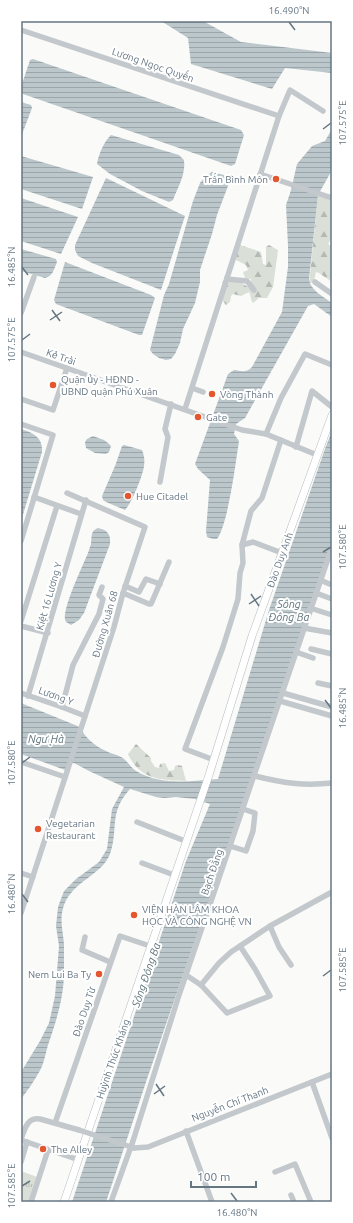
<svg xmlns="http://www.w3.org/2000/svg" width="353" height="1223" viewBox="0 0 353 1223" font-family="Ubuntu,sans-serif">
<defs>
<pattern id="grass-tufts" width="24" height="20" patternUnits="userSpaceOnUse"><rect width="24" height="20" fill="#dadfd7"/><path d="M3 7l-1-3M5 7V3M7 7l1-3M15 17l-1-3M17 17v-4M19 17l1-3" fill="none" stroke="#b4b9b4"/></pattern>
<pattern id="forest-firs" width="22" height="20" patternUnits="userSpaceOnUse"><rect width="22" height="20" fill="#dadfd7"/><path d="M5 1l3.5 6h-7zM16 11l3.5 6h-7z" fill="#b4b9b4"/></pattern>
<pattern id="water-rules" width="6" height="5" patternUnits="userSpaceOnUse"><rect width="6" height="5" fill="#bbc7cb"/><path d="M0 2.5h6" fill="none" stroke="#9ca6aa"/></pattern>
</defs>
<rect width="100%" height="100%" fill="#fafaf8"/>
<polygon fill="url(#grass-tufts)" points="21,1171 37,1177 29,1202 21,1202"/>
<g fill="url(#forest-firs)">
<polygon points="318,195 332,200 332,237 328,244 332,247 332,282 319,273 316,272 314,281 309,284"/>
<path d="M237 244 261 252 263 264 266 265V247L269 245 278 250 273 287 267 298H259L253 303C250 299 251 295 249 292L241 296 233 294 231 296 230 302 226 305 222 300 224 287 222 282 224 280V276C235 278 241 283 250 288L251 286V279L245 278 243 272 248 270 246 265 234 259Z"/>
<path d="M136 744 151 758V761L155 767 159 768 160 764 165 763 169 771 174 770 175 766 178 765 182 766 186 781C161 780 140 780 128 754Z"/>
</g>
<g fill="url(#water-rules)">
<polygon points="161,21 203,21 241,42 332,53 332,73 285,68 272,89 191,64 188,38"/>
<polygon points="33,59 241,130 244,135 235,164 231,166 23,94 21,92 21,87 30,60"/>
<polygon points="21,102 31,105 32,108 21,137"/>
<path d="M332 129V170L318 195 309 279C310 290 324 297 332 303V317L314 304 308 306 245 418 236 424 234 434 239 441C236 461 228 525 217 539H213L207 537 206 531 210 480 198 469 195 464 228 374 234 370C241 371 247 373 252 367L282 312 288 267V246L286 205 291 190 297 164 312 146 325 141Z"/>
<path d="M111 135 179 155 184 160C186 174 178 187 173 200L169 202 142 191 110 174 97 164C98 156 104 141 111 135Z"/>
<polygon points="21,156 93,177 82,209 21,189"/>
<polygon points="212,172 224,175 227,180 228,186 217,215 212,234 200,270 200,282 195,303 183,329 180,343 175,354 171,359 166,360 159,358 153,354 150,350 164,295 169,284 193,201 200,183 207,175"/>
<polygon points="106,178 185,216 161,290 92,263 78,256 75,250 75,245"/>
<polygon points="21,198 78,217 61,254 21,241"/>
<path d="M21 249 56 259 57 262C54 269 53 276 45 278L21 271Z"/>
<polygon points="65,262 151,295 155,298 142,335 139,335 56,304 54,300"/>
<path d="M21 429C34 433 43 438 42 452L21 521Z"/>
<path d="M332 431V540L289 669 147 1079 106 1202H72L186 861 210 804 195 799 176 797 164 798 156 797 130 789C108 813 119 829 110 854 102 875 73 881 64 905 59 919 63 931 64 944 64 953 64 962 64 972 64 997 56 1022 48 1045 45 1055 44 1065 38 1074 33 1083 27 1091 21 1099V1072L40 1041 49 1023 55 996 59 946 56 926 58 907 64 891 76 879 99 862 107 849 112 809 124 787 89 771 74 763 70 764 65 770 21 754V703L80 727C85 738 95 746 106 751 111 754 116 754 121 757 127 760 130 767 136 771 161 786 191 781 218 779L269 610 326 446Z"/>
<polygon points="93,436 104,440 108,443 111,446 109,452 106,454 95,453 86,448 85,442 87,439"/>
<path d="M124 445 142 450C144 455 145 460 144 466 143 475 132 503 125 510L106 502 103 500 102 496 115 466 122 446Z"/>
<path d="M98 528C108 530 111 535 110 544L84 613 79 620 71 625C68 623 65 622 65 619 63 607 83 565 88 553 89 550 90 547 91 544 92 537 90 531 98 528Z"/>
</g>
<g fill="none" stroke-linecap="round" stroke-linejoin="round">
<g stroke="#b5babe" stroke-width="8">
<polyline id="major" points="64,1202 209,775 252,636 332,415"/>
</g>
<g stroke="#c3c8cc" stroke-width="5.5">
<polyline points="21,30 279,116"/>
<polyline points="260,174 332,198"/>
<polyline points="227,279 247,281 254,290"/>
<polyline points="315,282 332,294"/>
<polyline points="21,313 34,277"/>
<polyline points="21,352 242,430 266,434 317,455"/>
<polyline points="192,388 203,392"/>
<polyline points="21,399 53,410 67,368"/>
<polyline points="185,409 279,116 290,90 323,111"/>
<polyline points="21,424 53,435 21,541"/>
<polyline points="266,434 281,398 305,354 332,365"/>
<polyline points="296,447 312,391 332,407"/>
<polyline points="160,482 168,437 165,429 171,404"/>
<polyline points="34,497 81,514"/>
<polyline points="242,545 253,542 282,553"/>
<polyline points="320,580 332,585"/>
<polyline points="125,586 139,592 146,579 160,584"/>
<polyline points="123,593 149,604 151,604 169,562"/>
<polyline points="316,593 332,599"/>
<polyline points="310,608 332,615"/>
<polyline points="21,621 57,506"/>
<polyline points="21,626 48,633"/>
<polyline points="304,628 332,633"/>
<polyline points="311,649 332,654"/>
<polyline points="296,652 313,658"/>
<polyline points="318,683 332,686"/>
<polyline points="21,693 62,707 85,716"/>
<polyline points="283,693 332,707"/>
<polyline points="28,696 86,500"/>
<polyline points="280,701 332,716"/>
<polyline points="62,707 73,665 99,614 103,599 99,595 102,587"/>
<polyline points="214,760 185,749 223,647 238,599 240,573 243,563 242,545 251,511 262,498 281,440"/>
<polyline points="21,762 65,777"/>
<path d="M255 776C283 783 303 786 332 783"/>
<polyline points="137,822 185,841"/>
<polyline points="230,846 246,851 253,831 255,813 243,809"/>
<polyline points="142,863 174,875"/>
<polyline points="21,873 33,877"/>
<polyline points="21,913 114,627 123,593 145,527 67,493"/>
<polyline points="270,926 279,947 291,965"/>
<polyline points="85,937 82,950 110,962"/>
<polyline points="186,975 201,985 227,1013 270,996 255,969 240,946"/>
<polyline points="201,985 219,963 231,952 270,926 332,892"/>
<polyline points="312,1082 332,1138"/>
<polyline points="55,1123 120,936 150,946"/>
<polyline points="186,1131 212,1202"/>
<path d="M21 1139C25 1129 27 1117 40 1119L79 1130"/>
<polyline points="21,1140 79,1160"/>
<polyline points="134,1148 148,1147 332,1074"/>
<polyline points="21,1162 27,1142"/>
<polyline points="275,1172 295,1164 311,1202"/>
<polyline points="291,1195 294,1202"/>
<polyline points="31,1202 48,1150"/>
<polyline points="111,1202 133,1141 179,995 332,547"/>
</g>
<use href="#major" stroke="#fff" stroke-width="7"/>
<polyline stroke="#c3c8cc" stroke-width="5.5" points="79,1130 134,1148"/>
</g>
<path fill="none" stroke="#657683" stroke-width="1.5" d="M289 22 295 30M323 129 331 123M22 267 28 275M52 310 60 321M50 320 62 312M22 340 30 334M323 552 331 547M251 594 259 606M249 604 261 596M325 700 331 708M22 763 30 757M22 894 28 902M323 976 331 970M156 1084 164 1096M154 1094 165 1086M22 1186 30 1181M231 1193 237 1201"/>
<g fill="#e4572e" stroke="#fff" stroke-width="1.5">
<circle cx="276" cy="179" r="4"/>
<circle cx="53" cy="385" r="4"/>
<circle cx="212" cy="394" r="4"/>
<circle cx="198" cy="417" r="4"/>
<circle cx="128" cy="496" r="4"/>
<circle cx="38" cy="829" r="4"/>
<circle cx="134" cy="915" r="4"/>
<circle cx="99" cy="974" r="4"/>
<circle cx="43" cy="1149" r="4"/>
</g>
<g text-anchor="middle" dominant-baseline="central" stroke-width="4" stroke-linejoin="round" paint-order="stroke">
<g font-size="10" fill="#657683" stroke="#fff">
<text transform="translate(153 65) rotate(19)">Lương Ngọc Quyến</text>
<text transform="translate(61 357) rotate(19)">Kẻ Trài</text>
<text transform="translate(280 560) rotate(-70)">Đào Duy Anh</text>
<text transform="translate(49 596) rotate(-74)">Kiệt 16 Lương Y</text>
<text transform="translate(105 624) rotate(-74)">Đường Xuân 68</text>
<text transform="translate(56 696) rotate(20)">Lương Y</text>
<text transform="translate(212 872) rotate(-71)">Bạch Đằng</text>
<text transform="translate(84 1012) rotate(-71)">Đào Duy Từ</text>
<text transform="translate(113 1059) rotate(-71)">Huỳnh Thúc Kháng</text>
<text transform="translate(230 1104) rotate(-21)">Nguyễn Chí Thanh</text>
</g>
<g font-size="10" fill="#657683" stroke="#fff" text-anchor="start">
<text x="268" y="179" text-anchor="end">Trấn Bình Môn</text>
<text x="61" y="379">Quận ủy - HĐND -<tspan x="61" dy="12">UBND quận Phú Xuân</tspan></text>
<text x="220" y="394">Vòng Thành</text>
<text x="206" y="417">Gate</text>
<text x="136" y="496">Hue Citadel</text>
<text x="46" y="823">Vegetarian<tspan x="46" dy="12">Restaurant</tspan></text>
<text x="142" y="909">VIỆN HÀN LÂM KHOA<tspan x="142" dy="12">HỌC VÀ CÔNG NGHỆ VN</tspan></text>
<text x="91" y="974" text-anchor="end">Nem Lui Ba Ty</text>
<text x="51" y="1149">The Alley</text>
</g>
<g font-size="11" font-style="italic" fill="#60757c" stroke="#fff">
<text x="289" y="604">Sông<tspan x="289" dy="13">Đông Ba</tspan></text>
<text x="46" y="739">Ngự Hà</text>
<text transform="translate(146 975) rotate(-71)">Sông Đông Ba</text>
</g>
</g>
<rect width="353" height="1223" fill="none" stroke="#ffffff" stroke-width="44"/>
<path d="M191 1181v6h65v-6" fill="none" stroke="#657683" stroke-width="2"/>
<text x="197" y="1181" font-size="12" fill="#657683" stroke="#ffffff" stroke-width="3" paint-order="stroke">100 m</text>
<rect x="22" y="22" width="309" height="1179" fill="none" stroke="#657683" stroke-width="1.5"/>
<g font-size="10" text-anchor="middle" fill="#657683">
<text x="289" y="14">16.490°N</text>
<text transform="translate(342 123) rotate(-90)" y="4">107.575°E</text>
<text transform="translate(11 267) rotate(-90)" y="4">16.485°N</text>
<text transform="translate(11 340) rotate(-90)" y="4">107.575°E</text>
<text transform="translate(342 547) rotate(-90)" y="4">107.580°E</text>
<text transform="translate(342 708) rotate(-90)" y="4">16.485°N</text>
<text transform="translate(11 763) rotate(-90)" y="4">107.580°E</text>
<text transform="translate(11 894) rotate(-90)" y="4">16.480°N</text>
<text transform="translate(342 970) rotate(-90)" y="4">107.585°E</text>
<text transform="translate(11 1186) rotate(-90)" y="4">107.585°E</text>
<text x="237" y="1216">16.480°N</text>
</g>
</svg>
